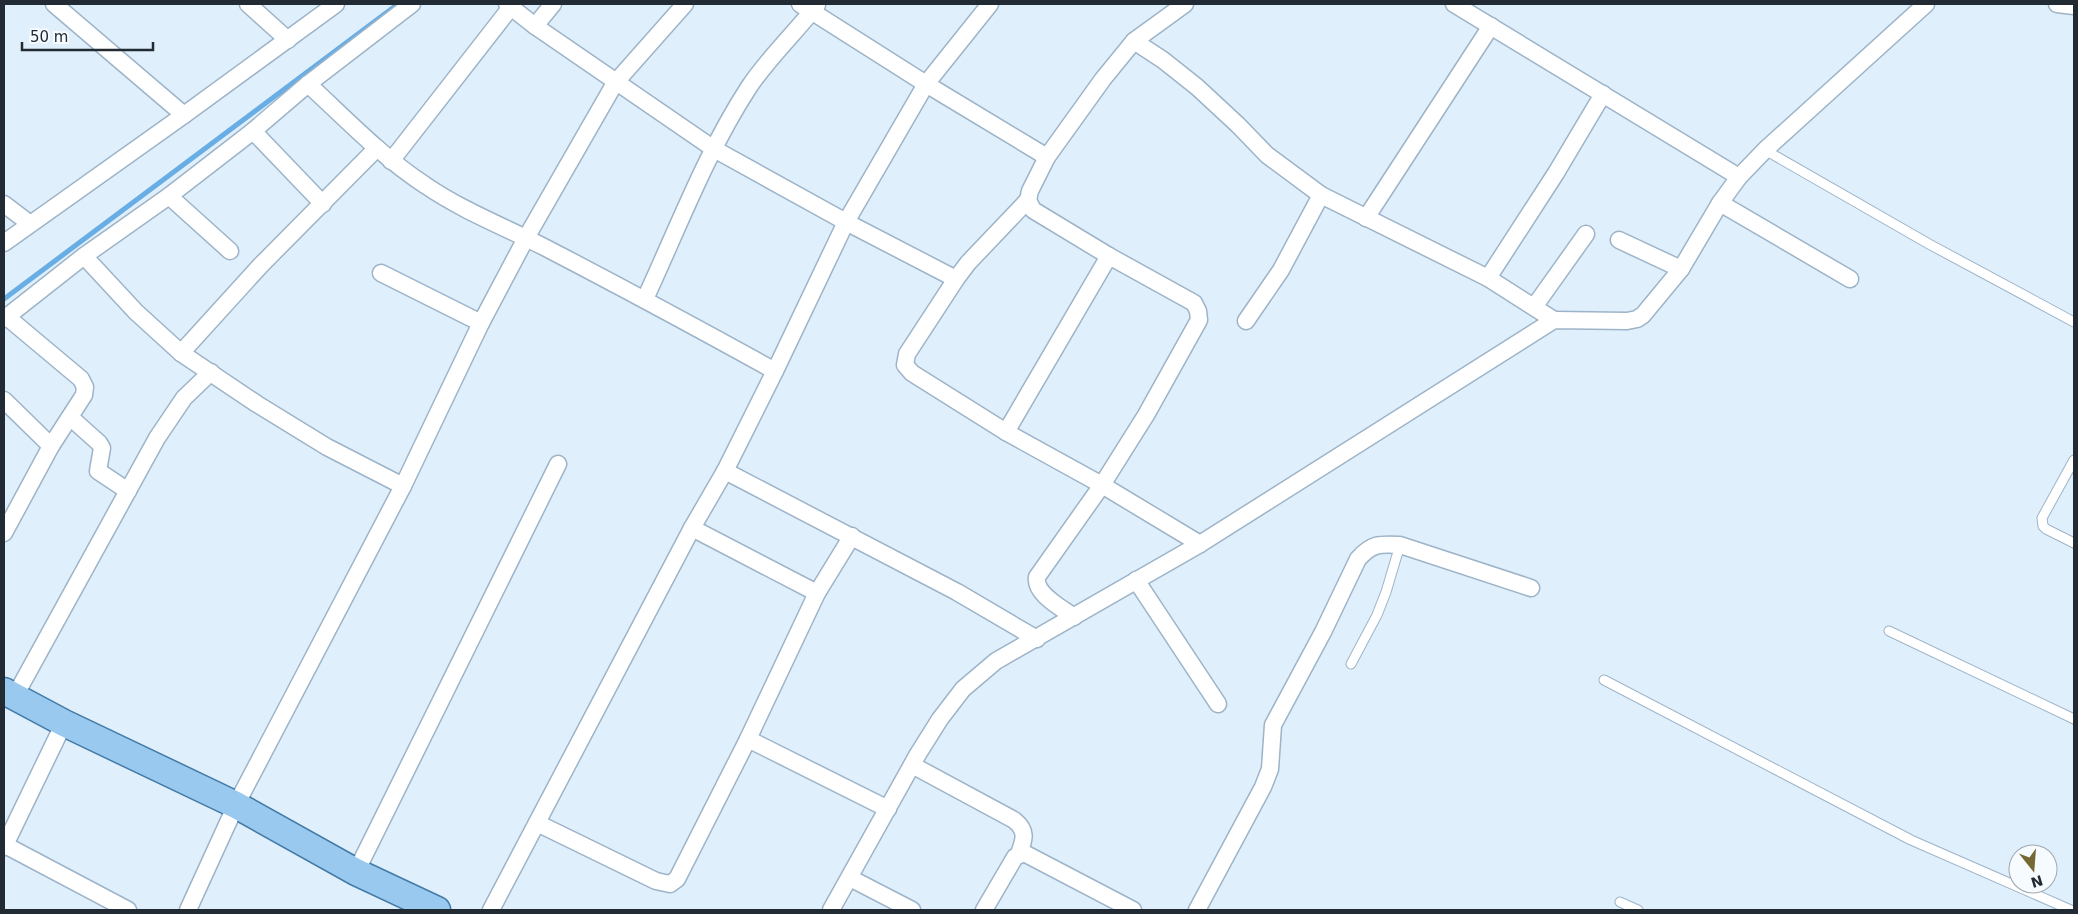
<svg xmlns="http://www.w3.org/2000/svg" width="2078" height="914" viewBox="0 0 2078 914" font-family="'DejaVu Sans',sans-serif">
<rect width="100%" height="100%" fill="#e0effc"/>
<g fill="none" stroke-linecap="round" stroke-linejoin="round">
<polyline stroke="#68ade4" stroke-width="5" points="4,299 398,4"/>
<g stroke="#9db4c8" stroke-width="11">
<g id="service">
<polyline points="1765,150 1929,244 2074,322"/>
<polyline points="2074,460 2042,518 2043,526 2046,529 2074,543"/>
<polyline points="1889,631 2074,719"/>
<polyline points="1351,664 1377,615 1386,592 1400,545"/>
<polyline points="1604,680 1911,840 2071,910"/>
<polyline points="1620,902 1638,910"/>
</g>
</g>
<g stroke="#9db4c8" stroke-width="19">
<g id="minor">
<polyline points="54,4 184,115"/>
<polyline points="248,4 288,40"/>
<polyline points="507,4 535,26 714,149 846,222 956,279"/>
<polyline points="800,4 926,84 1047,157 1103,79 1134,41 1185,4"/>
<polyline points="1454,4 1739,177"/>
<polyline points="2057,4 2074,6"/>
<polyline points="535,26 553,4"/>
<polyline points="1134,41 1163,60 1197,87 1238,125 1267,155 1321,195 1488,278 1554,320"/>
<path d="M308 84C346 119 382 157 425 185 463 211 505 227 546 248 623 288 699 329 775 371"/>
<polyline points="253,131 323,204"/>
<path d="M1047 157 1030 191 1028 200 1033 210 1109 256 1194 303 1198 311 1199 320 1146 415 1102 485 1037 577C1034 594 1062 608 1074 617"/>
<polyline points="391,161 511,7"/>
<polyline points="169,196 230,251"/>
<polyline points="1028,200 968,263 956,279 907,354 905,365 912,373 1006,432 1102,485 1200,544"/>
<polyline points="1720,203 1850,279"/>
<polyline points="4,204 29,223"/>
<polyline points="1366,218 1491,26"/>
<polyline points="1619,240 1681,269"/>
<polyline points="4,243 184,115 336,4"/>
<polyline points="84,256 136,312 181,353 257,404 327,447 403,486"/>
<polyline points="381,273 481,323"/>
<polyline points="1488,278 1556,173 1603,94"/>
<path d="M645 299C678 228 706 153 749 87 769 57 795 33 817 5"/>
<polyline points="1534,307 1586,234"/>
<polyline points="4,319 84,256 169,196 253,131 308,84 412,4"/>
<polyline points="1246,321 1281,270 1321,195"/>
<polyline points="181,353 261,265 377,148"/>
<polyline points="4,400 51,446"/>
<polyline points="70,417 99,443 102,448 98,471 128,491"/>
<polyline points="1006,432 1109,256"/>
<polyline points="725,471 957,592 1037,639"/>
<polyline points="692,528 817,593"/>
<polyline points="4,533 51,446 84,395 85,387 81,379 7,317"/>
<polyline points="1136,580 1218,704"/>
<polyline points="15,696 157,438 184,398 211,372"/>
<polyline points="748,739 888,809"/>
<path d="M912 765 1014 820C1028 831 1024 840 1019 854"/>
<polyline points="537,823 656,881 670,884 677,879 748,739 817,593 852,536"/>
<polyline points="5,845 128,910"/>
<polyline points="4,847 64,723"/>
<polyline points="356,872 558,464"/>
<polyline points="850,878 912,910"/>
<polyline points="188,910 236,805 403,486 481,323 526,238 615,83 685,4"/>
<polyline points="491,910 692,528 725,471 775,371 846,222 926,84 990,4"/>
<polyline points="831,910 918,754 940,719 963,689 996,661 1200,544 1554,320 1627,321 1637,319 1643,315 1681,269 1720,203 1739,177 1765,150 1926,4"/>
<polyline points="984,910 1015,857 1024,853 1133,910"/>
<path d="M1197 910 1263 787 1270 769 1273 725 1323 632 1358 559C1372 543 1380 544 1400 545L1531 588"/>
</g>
</g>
<g stroke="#437aa6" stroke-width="29">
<polyline id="primary" points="4,691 64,723 236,805 356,872 437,910"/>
</g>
<use href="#service" stroke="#fff" stroke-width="9"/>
<use href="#minor" stroke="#fff" stroke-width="16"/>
<use href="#primary" stroke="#99c9ef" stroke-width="26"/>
</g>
<rect width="2078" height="914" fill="none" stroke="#222b33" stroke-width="10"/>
<g transform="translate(2033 869) rotate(163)"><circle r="24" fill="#f6fbff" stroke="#a1a8ad"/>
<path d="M0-4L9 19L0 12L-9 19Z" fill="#766835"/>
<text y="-8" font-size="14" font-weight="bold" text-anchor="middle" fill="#222b33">N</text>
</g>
<path d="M22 42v8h131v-8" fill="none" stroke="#222b33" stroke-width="2.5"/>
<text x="30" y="42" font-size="15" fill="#222b33" stroke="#f6fbff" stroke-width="4" paint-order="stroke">50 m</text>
</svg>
